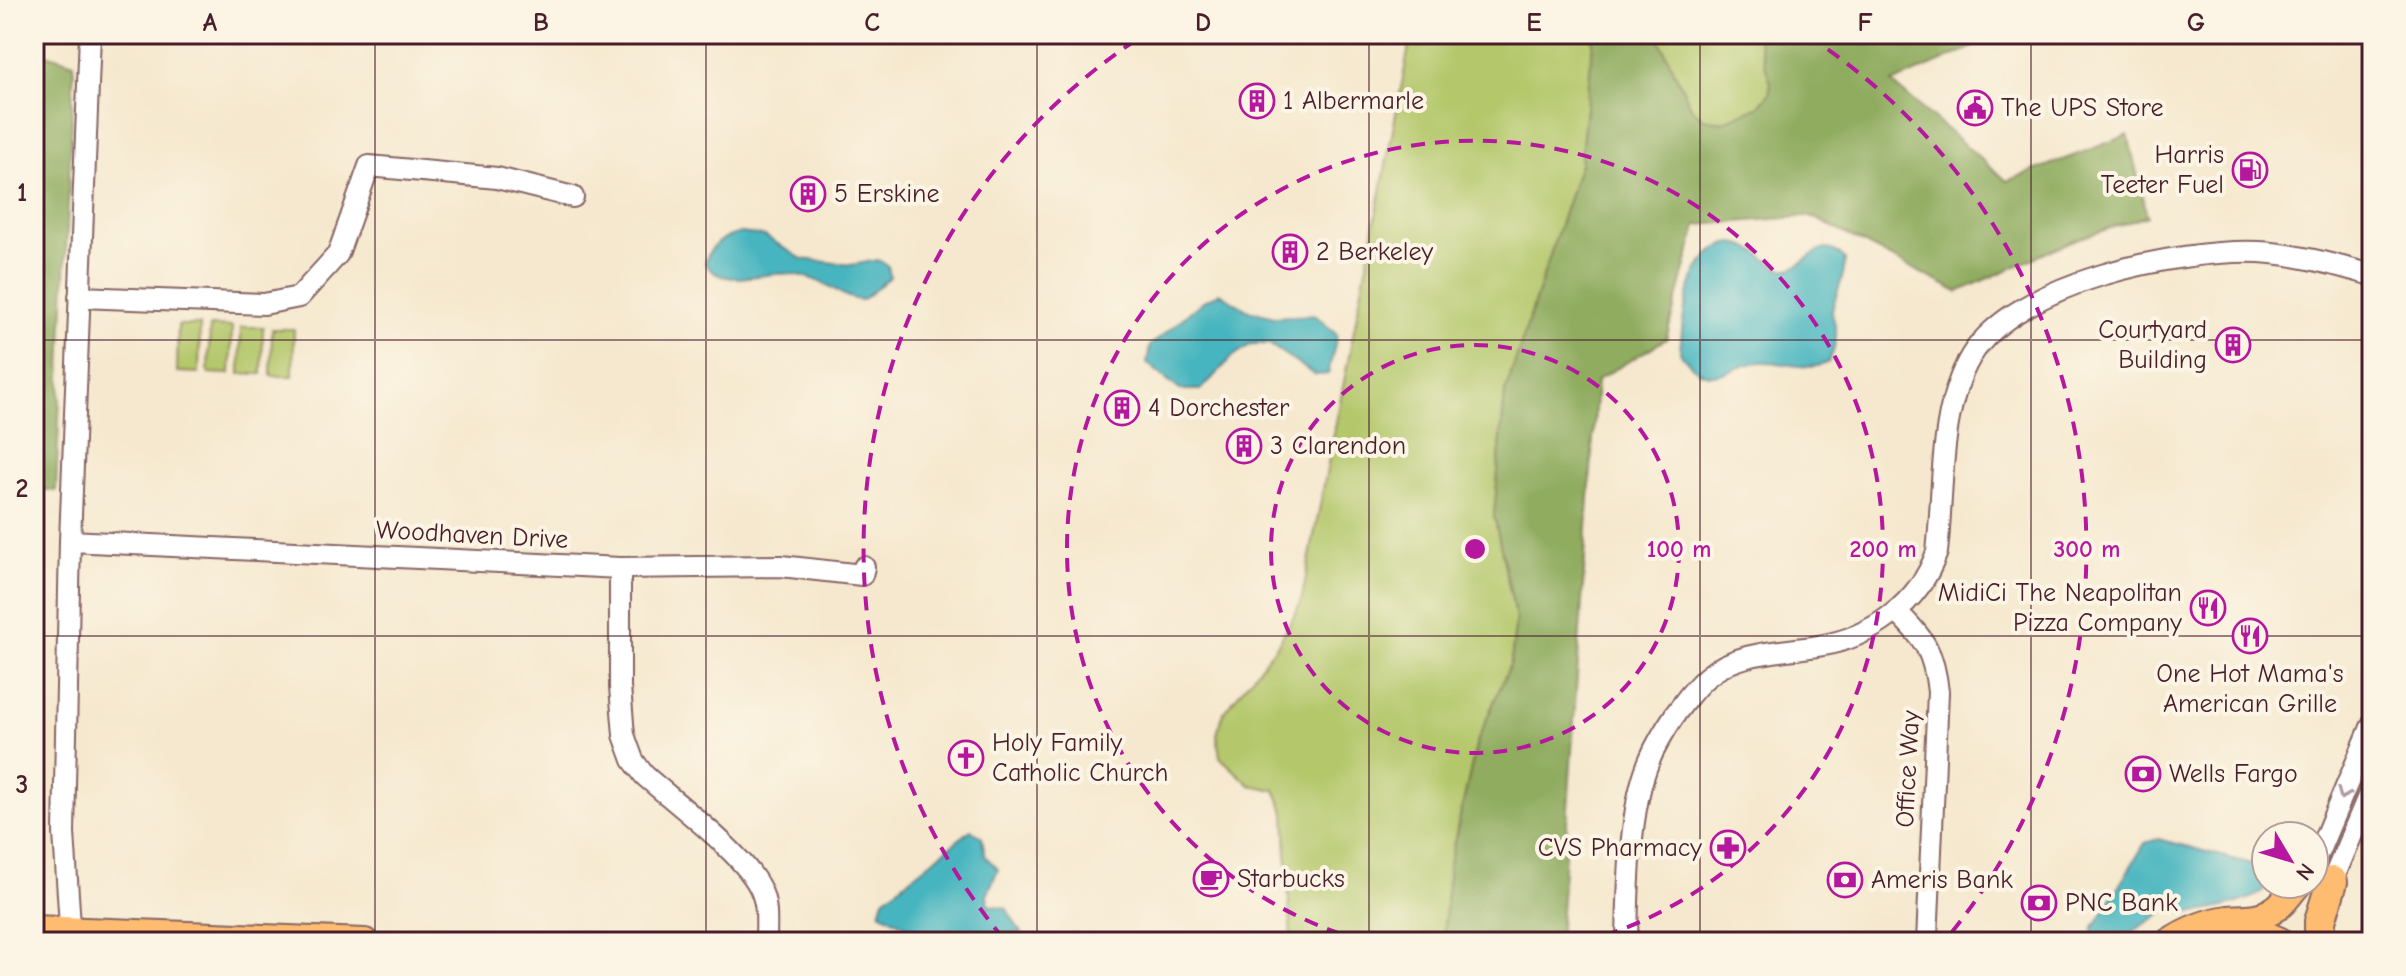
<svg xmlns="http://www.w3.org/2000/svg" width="2406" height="976" viewBox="0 0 2406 976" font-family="'Comic Neue',sans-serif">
<rect width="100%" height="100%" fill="#fcf5e5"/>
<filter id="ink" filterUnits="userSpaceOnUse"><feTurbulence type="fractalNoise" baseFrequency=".0125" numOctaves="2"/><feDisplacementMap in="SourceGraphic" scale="16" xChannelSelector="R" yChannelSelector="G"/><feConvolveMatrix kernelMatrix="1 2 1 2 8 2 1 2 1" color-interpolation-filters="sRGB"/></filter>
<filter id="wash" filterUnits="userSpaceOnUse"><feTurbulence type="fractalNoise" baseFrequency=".006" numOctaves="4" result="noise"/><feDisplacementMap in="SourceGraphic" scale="32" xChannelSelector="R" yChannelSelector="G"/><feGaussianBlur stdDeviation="1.8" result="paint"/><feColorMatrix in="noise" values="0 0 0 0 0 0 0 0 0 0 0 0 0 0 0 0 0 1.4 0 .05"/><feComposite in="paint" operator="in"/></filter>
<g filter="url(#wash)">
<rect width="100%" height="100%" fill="#f5e8ce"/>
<g fill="#b4c76b" stroke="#7f734b" stroke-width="2">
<polygon points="1409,34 1594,34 1580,164 1505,393 1494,516 1516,618 1511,662 1477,742 1449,864 1443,942 1291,942 1285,813 1275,790 1250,785 1220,757 1217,734 1224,712 1278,644 1301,603 1408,52"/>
<polygon points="1657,34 1756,34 1771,83 1769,94 1758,107 1722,122 1703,118 1691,108"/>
<polygon points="178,325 200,325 199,373 177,372"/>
<polygon points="210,326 232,327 230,374 208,373"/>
<polygon points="241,327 263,327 262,374 240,374"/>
<polygon points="272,329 294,329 293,376 271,376"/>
</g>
<g fill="#8fac5f" stroke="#6c6645" stroke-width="2">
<polygon points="1594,34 1657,34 1691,108 1703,118 1722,122 1758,107 1769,94 1771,83 1756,34 1976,34 1978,45 1892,83 2007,181 2128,135 2147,216 2074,240 1958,292 1811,216 1697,225 1666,339 1597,380 1559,942 1443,942 1449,865 1477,742 1511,662 1516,619 1494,516 1505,393 1580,164"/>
<polygon points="34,50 74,63 56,491 34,488"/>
</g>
<g fill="#46b5bf" stroke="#486a75" stroke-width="2">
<path d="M741 233 765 236 802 259 851 265 878 260 888 266 890 277 862 300C847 299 841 293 829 286 819 281 804 276 793 274 766 269 723 292 705 263 710 244 724 237 741 233Z"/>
<path d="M1732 243C1758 244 1773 273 1789 269 1810 264 1822 233 1845 260 1845 279 1835 293 1832 311 1831 318 1836 323 1836 330 1837 341 1833 351 1829 362 1808 373 1785 361 1761 362 1742 362 1724 379 1705 374 1694 371 1687 361 1680 353 1683 315 1687 253 1732 243Z"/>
<polygon points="1220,293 1247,310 1274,317 1315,315 1337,335 1328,374 1315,375 1269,344 1251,344 1232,357 1201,390 1180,390 1147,363 1150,346 1203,301"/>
<polygon points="971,830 982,837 985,856 998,869 987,895 988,905 1006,908 1021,933 939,933 909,928 880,912 884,899"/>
<path d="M2158 839 2252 864 2262 869 2269 886C2257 901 2212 911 2193 912 2184 913 2177 908 2168 909L2132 932 2102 941 2095 937 2093 929 2145 843Z"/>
</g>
</g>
<g filter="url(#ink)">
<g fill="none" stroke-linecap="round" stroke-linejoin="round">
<g stroke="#866564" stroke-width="24">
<g id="minor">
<polyline points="79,297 264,304 299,297 338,254 369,166 497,178 573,197"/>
<polyline points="70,541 620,568 781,566 862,575 864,567"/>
<path d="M620 568V687L624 735 633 760 644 775C674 802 750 858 762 893 768 908 766 926 766 942"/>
<path d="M1897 612C1925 639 1934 653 1938 692L1927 942"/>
<polyline points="2314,863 2372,725"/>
<polyline points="2326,891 2332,882 2372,787"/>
<polyline points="71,942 64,833 70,541 90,34"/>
<path d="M1627 942C1628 889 1629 809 1649 761 1656 744 1666 728 1676 713 1686 700 1695 686 1708 676 1738 651 1782 652 1818 646 1871 638 1919 604 1937 552 1944 492 1938 411 1971 356 2016 282 2178 249 2259 252 2297 254 2335 265 2372 275"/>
</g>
</g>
<g stroke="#866564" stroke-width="30">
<g id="major">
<polyline points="34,929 365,942"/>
<path d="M2169 942C2188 929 2206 922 2228 919 2243 918 2259 919 2272 911 2283 905 2290 893 2298 884"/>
</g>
</g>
<g stroke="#866564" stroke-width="34">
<g id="highway">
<path d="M2203 942C2226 932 2255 930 2278 942"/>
<polyline points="2320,942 2320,921 2332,882"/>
</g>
</g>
<use href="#minor" stroke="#fff" stroke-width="20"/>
<use href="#major" stroke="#febc70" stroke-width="26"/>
<use href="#highway" stroke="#febc70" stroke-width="30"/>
</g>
<defs><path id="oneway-chevron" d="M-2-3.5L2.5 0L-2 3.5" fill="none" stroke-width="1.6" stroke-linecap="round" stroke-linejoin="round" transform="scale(2)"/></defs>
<use stroke="#ae9aa0" href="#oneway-chevron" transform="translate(2343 794) rotate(113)"/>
</g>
<path fill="none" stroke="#4a1f2b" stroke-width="2" stroke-opacity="0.55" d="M375 34V942M706 34V942M1037 34V942M1369 34V942M1700 34V942M2031 34V942M34 340H2372M34 636H2372"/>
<g fill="none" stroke="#b5179e" stroke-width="4" stroke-dasharray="14 10">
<circle cx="1475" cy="549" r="204"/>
<path d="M1363 941A408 408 0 1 1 1587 941"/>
<path d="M1003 938A612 612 0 0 1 1142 36M1808 36A612 612 0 0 1 1947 938"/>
</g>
<defs>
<g id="building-ring" transform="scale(1.8)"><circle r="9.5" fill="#fcf5e5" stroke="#b5179e" stroke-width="1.5"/><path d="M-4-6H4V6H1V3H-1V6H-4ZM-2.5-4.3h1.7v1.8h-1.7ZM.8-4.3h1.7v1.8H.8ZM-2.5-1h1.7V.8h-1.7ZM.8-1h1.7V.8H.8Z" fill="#b5179e"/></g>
<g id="civic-ring" transform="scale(1.8)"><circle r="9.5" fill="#fcf5e5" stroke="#b5179e" stroke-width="1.5"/><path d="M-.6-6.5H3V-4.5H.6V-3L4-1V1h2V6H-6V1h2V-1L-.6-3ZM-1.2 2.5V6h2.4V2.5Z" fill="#b5179e"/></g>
<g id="fuel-ring" transform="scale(1.8)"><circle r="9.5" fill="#fcf5e5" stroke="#b5179e" stroke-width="1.5"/><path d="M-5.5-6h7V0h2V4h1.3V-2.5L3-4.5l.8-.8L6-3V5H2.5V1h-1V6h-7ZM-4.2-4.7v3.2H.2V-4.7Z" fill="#b5179e"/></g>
<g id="restaurant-ring" transform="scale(1.8)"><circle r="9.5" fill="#fcf5e5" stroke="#b5179e" stroke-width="1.5"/><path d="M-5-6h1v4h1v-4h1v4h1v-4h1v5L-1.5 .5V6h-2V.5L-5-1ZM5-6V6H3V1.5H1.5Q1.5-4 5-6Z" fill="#b5179e"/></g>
<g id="church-ring" transform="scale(1.8)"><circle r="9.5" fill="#fcf5e5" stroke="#b5179e" stroke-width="1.5"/><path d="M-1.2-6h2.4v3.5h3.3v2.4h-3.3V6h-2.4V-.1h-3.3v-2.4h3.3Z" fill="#b5179e"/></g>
<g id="bank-ring" transform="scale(1.8)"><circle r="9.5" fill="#fcf5e5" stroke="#b5179e" stroke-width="1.5"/><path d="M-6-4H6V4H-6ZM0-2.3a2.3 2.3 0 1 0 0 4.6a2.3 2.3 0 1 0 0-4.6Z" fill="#b5179e"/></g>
<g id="pharmacy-ring" transform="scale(1.8)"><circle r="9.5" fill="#fcf5e5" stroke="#b5179e" stroke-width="1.5"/><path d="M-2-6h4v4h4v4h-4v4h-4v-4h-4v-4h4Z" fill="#b5179e"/></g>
<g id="cafe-ring" transform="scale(1.8)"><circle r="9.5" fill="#fcf5e5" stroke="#b5179e" stroke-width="1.5"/><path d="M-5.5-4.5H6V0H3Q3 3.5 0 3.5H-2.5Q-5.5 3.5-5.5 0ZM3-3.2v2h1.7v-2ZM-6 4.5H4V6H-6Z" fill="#b5179e"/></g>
</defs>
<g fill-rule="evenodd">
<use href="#building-ring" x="1257" y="101"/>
<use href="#civic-ring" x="1975" y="108"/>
<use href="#fuel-ring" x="2250" y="170"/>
<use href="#building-ring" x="808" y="194"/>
<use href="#building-ring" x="1290" y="252"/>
<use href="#building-ring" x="2233" y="345"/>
<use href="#building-ring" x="1122" y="408"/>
<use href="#building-ring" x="1244" y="446"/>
<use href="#restaurant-ring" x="2208" y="608"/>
<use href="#restaurant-ring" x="2250" y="636"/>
<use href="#church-ring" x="966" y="758"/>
<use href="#bank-ring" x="2143" y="774"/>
<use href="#pharmacy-ring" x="1728" y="848"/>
<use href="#cafe-ring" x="1211" y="879"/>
<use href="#bank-ring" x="1845" y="880"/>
<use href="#bank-ring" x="2039" y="903"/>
</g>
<g text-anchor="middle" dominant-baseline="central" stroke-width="8" stroke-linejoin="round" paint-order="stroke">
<g font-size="26" fill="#4a1f2b" stroke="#fcf5e5" text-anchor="start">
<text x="1283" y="101">1 Albermarle</text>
<text x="2001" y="108">The UPS Store</text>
<text x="2224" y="155" text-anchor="end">Harris<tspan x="2224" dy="30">Teeter Fuel</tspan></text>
<text x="834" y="194">5 Erskine</text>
<text x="1316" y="252">2 Berkeley</text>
<text x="2207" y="330" text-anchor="end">Courtyard<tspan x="2207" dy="30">Building</tspan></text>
<text x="1148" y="408">4 Dorchester</text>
<text x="1270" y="446">3 Clarendon</text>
<text x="2182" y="593" text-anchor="end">MidiCi The Neapolitan<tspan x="2182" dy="30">Pizza Company</tspan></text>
<text x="2250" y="674" text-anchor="middle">One Hot Mama's<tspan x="2250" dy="30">American Grille</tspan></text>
<text x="992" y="743">Holy Family<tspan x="992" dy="30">Catholic Church</tspan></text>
<text x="2169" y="774">Wells Fargo</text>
<text x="1702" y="848" text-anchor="end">CVS Pharmacy</text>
<text x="1237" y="879">Starbucks</text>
<text x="1871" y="880">Ameris Bank</text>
<text x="2065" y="903">PNC Bank</text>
</g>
<g font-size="26" fill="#4a1f2b" stroke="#fcf5e5">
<text transform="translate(472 535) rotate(3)">Woodhaven Drive</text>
<text transform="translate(1908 769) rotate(-87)">Office Way</text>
</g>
</g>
<circle cx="1475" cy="549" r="12" fill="#b5179e" stroke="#fcf5e5" stroke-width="4"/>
<g font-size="24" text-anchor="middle" font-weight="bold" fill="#b5179e" stroke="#fcf5e5" stroke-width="8" stroke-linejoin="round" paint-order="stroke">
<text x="1679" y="557">100 m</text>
<text x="1883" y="557">200 m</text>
<text x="2087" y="557">300 m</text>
</g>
<rect width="2406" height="976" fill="none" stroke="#fcf5e5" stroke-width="88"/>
<g transform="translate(2290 860) rotate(128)"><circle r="38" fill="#fcf5e5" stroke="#b59f9b" stroke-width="2"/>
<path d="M0-6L14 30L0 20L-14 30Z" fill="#b5179e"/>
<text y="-12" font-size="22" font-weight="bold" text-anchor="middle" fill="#4a1f2b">N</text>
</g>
<rect x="44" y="44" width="2318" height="888" fill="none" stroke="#4a1f2b" stroke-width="3"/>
<g font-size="26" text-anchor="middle" font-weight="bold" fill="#4a1f2b">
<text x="210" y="31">A</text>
<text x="541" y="31">B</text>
<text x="872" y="31">C</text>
<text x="1203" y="31">D</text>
<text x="1534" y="31">E</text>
<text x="1865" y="31">F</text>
<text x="2196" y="31">G</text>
<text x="22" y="201">1</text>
<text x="22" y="497">2</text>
<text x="22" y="793">3</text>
</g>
</svg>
